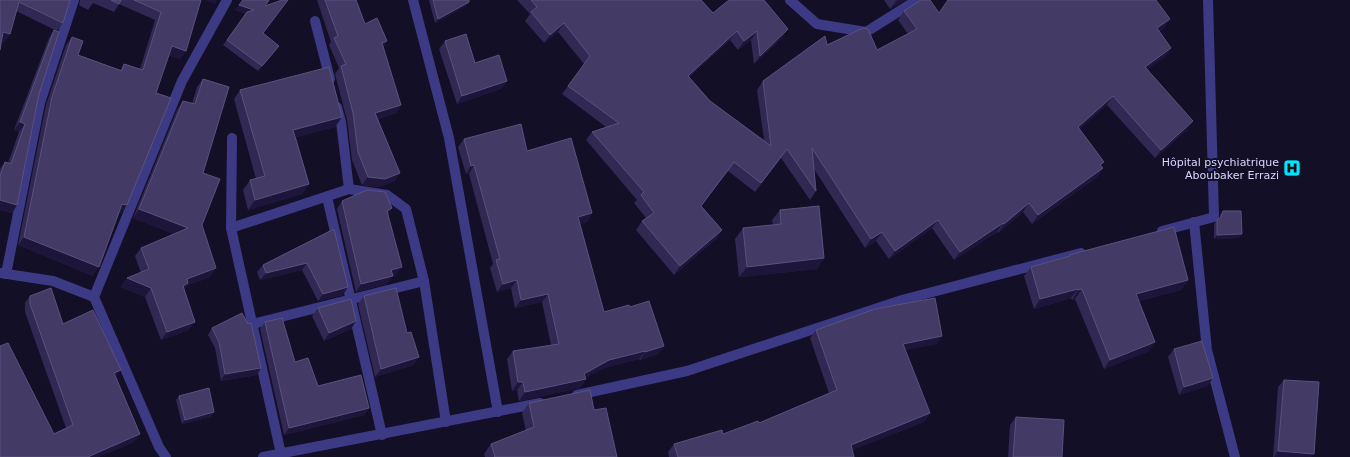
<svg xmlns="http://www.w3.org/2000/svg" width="1350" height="457" viewBox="0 0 1350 457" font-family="'DejaVu Sans',sans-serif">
<rect width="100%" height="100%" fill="#130f26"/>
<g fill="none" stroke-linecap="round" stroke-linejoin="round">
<g stroke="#3d3a85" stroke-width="10">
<polyline points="413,0 449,138 498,412"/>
<polyline points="790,0 817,24 866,32 917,0"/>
<polyline points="315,21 330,79"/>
<polyline points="337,107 341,122 349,189"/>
<polyline points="232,138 231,228 281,454"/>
<polyline points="327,197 382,435"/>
<polyline points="1194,222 1207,350 1235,457"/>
<polyline points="231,228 349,189 387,195 406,209 424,281 446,422"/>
<polyline points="1162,231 1214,217 1208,0"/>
<polyline points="0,273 53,281 94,297"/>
<polyline points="6,274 40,103 74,0"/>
<polyline points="253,324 424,281"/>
<polyline points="577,395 687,371 902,300 1081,253"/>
<polyline points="166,457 159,447 94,297 182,81 227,0"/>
<polyline points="263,457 540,403"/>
</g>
</g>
<g fill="#312854">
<polygon points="0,0 70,0 63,23 57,31 16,11 10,34 4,42 1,41"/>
<polygon points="80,0 201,0 186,51 180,59 168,55 156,93 127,205 121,213 119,213 93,276 18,245 46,105 66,45 72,37 78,55 120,70 124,64 140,69 155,20 119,4 114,12 93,3 88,10 79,5"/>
<polygon points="243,0 270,0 265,6 263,33 275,51 258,71 223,45 246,14 235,10"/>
<polygon points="317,0 356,0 365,24 387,41 383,47 401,105 396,113 378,119 395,181 379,187 362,185 352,160 347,120 335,74 339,68 329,45 331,42"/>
<polygon points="429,0 469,0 469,2 466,6 435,23"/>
<polygon points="517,0 701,0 713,13 788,29 782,38 754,64 751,40 738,50 730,40 689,77 710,101 764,140 757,90 763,81 827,45 877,50 908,34 898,20 904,11 939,13 1164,28 1159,31 1171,48 1165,57 1147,69 1187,130 1155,158 1107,105 1079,129 1101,166 1103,168 1097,177 1032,224 1023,212 998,233 997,232 954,260 932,228 889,259 876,241 865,248 814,169 816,191 810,200 781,158 755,192 728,171 701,206 722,230 716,239 674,275 636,230 642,221 646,218 634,203 637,200 586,140 592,132 606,127 562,94 584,64 558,32 544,43 525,21 530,14"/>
<polygon points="884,0 905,0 890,9"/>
<polygon points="54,30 39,94 17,205 12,213 0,210 0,169 5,162 8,163 19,132 14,130 49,38"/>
<polygon points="445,41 475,63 507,81 501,89 457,104 439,49"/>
<polygon points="203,79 202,225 210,277 188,285 184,290 189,330 161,340 145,297 121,287 127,278 141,273 135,256 141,248 174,234 133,218 177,110 183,101 192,103 197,87"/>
<polygon points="240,90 342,117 335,127 296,137 309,184 302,194 248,210 243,190 250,180 256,179 234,99"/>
<polygon points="464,139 527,151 592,213 587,222 580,224 604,312 630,307 664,346 658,354 640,360 639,359 604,368 585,378 586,379 580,388 519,401 517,390 512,391 507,359 513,351 551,345 542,302 515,308 511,288 497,292 490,268 493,264 469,174 466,174 458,147"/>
<polygon points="342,201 392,208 388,214 396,275 392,276 387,284 356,292 337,209"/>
<polygon points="780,210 824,258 817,269 739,277 735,239 743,228 773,225 772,220"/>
<polygon points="1223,211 1239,238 1214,239 1214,224 1217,220 1220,218 1220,215"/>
<polygon points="334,229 343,295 318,301 302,270 260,280 257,272 263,265"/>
<polygon points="1069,255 1188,280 1181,290 1139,301 1149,351 1104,369 1075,299 1072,300 1071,298 1034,309 1024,276 1031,267 1068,256"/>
<polygon points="30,296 63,324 116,377 116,378 134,442 98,457 0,457 66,428 25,312 25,303"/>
<polygon points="364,296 407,333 419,357 413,365 375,377 358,304"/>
<polygon points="318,308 356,321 351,329 324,341 312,316"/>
<polygon points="265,322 295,362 318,386 369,408 364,415 284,435 260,329"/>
<polygon points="212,328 257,375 221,381 215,348 208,335"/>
<polygon points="816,330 942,336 936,344 905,350 930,413 924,422 852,450 854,457 669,457 668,452 674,444 723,434 759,423 829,393 810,338"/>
<polygon points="1174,349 1213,378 1207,386 1179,395 1168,357"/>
<polygon points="1284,380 1311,457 1273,457 1278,387"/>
<polygon points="179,396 214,412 211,417 182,424 176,400"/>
<polygon points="529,403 594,410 617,457 485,457 484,454 491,444 526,431 522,413"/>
<polygon points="1016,417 1062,457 1008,457 1010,425"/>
</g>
<g fill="#1d163a">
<polygon points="204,0 217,0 215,4"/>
<polygon points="898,0 905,0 890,9 896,1"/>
<polygon points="469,2 466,6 435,23 438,19"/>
<polygon points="239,5 254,10 250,15 235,10"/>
<polygon points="1170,19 1164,28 1151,37 1157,28"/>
<polygon points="564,23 558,32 544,43 550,35"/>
<polygon points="788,29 782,38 754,64 760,56"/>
<polygon points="737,31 730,40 682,84 688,76"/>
<polygon points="757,31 751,40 738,50 744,41"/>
<polygon points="3,32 10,34 4,42 0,41"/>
<polygon points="387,41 382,49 382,43"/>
<polygon points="172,46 186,51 180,59 166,55"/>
<polygon points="1171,48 1165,57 1139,75 1145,67"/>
<polygon points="507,81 501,89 457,104 462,96"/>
<polygon points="1113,96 1107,105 1072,136 1078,127"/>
<polygon points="401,105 396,113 370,121 375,113"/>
<polygon points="342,117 335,127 287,140 293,130"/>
<polygon points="1193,121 1187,130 1155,158 1161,150"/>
<polygon points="20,122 25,124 19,132 14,130"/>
<polygon points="474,165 469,174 466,174 471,166"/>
<polygon points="1103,168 1097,177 1032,224 1038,215"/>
<polygon points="400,173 395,181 379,187 362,185 368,177"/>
<polygon points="309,184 302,194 248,210 255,200"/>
<polygon points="0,200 17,205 12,213 0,210"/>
<polygon points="1029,203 1023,212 998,233 1004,224"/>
<polygon points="122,204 127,205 121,213 116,212"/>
<polygon points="392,208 386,216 387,211"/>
<polygon points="139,209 188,228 182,237 133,218"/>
<polygon points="592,213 587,222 572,226 578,217"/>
<polygon points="938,220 932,228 889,259 895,251"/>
<polygon points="1003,223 997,232 954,260 960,252"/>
<polygon points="722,230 716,239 674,275 680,266"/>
<polygon points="882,232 876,241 865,248 871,239"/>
<polygon points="1242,234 1239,238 1214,239 1217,235"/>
<polygon points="24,237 99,267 93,276 18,245"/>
<polygon points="824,258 817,269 739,277 747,267"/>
<polygon points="307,263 302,270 260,280 266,273"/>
<polygon points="402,267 396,275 392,276 387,284 356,292 361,284 391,270"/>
<polygon points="216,268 210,277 188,285 182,292 177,294 187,279"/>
<polygon points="127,278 151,288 145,297 121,287"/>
<polygon points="517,280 511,288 497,292 503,284"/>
<polygon points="1188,280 1181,290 1130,303 1136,294"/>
<polygon points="348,287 343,295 318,301 323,294"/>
<polygon points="1078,289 1071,298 1034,309 1040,299"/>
<polygon points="1082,289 1075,299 1072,300 1078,290"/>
<polygon points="548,294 542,302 515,308 521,300"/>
<polygon points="356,321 351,329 324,341 329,333"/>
<polygon points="195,322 189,330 161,340 167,332"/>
<polygon points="942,336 936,344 897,352 903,344"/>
<polygon points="1155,342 1149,351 1104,369 1110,360"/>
<polygon points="664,346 658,354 640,360 645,352"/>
<polygon points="645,351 639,359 604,368 582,380 586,379 580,388 519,401 525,392 584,374 609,360"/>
<polygon points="419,357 413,365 375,377 381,369"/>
<polygon points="261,368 257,375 221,381 225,374"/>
<polygon points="121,370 116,377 109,381 114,373"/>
<polygon points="1213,378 1207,386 1179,395 1184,387"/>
<polygon points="518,382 523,382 517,390 512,391"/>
<polygon points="369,408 364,415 284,435 289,428"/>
<polygon points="214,412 211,417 182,424 185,420"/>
<polygon points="930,413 924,422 845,453 851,445"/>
<polygon points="140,434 134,442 98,457 88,457 101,451"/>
<polygon points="1278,451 1314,454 1311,457 1274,457"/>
</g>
<g fill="#433a66" stroke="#5a527e">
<polygon points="0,0 70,0 63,23 19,2 10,34 3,32 0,50"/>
<polygon points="111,0 121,0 119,4"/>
<polygon points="134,0 201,0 186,51 172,46 156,93 171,98 127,205 122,204 99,267 24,237 52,97 72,37 83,41 78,55 122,71 124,64 143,70 161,12"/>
<polygon points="243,0 269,0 265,6 282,0 288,0 263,33 279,46 262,66 227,40 247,12 254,10 239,5"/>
<polygon points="325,0 356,0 365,24 377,18 387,41 382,43 401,105 375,113 400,173 385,179 368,177 358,152 353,113 341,66 346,64 334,38 338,36"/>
<polygon points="433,0 469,0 469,2 438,19"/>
<polygon points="531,0 701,0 713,13 729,0 764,0 788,29 760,56 757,31 744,41 737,31 688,76 710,101 771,146 763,81 825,36 827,45 863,28 868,29 877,50 917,29 904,11 921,0 930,0 939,13 948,0 1156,0 1170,19 1157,28 1171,48 1145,67 1193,121 1161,150 1113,96 1078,127 1104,162 1100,165 1103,168 1038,215 1029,203 1004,224 1003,223 960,252 938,220 895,251 882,232 871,239 812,148 816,191 787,149 761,183 734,162 701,206 722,230 680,266 642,221 654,213 641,195 644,192 592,132 619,123 568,86 590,56 564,23 550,35 531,12 537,7"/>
<polygon points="54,30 59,32 39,94 17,205 0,200 0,176 5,162 11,164 25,124 20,122"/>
<polygon points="466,34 475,63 499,55 507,81 462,96 445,41"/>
<polygon points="329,67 342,117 293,130 309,184 255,200 250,180 265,176 240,90"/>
<polygon points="203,79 229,87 203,173 220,179 202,225 216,268 187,279 188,283 183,286 195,322 167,332 151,288 127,278 149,269 141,248 188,228 139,209 183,101 195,104"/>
<polygon points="521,124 527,151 571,138 592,213 578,217 604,312 629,305 630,307 649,301 664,346 645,352 645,351 609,360 584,374 586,379 525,392 523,382 518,382 513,351 559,344 548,294 521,300 517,280 503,284 496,260 500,259 474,165 471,166 464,139"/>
<polygon points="367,190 385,192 392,208 387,211 402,267 391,270 393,276 361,284 342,201"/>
<polygon points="819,206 824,258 747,267 743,228 781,224 780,210"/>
<polygon points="1223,211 1241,211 1242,234 1217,235 1217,220 1221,217"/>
<polygon points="1174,227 1188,280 1136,294 1155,342 1110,360 1082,289 1078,290 1078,289 1040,299 1031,267 1070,256 1069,255"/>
<polygon points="334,229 348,287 323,294 307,263 266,273 263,265"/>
<polygon points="51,288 63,324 93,310 121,370 114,373 140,434 101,451 88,457 0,457 0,346 8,343 54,434 73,425 30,304 30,296"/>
<polygon points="396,288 407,333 411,332 419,357 381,369 364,296"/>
<polygon points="935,298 942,336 903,344 930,413 851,445 854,457 678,457 674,444 722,430 723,434 758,421 759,423 837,390 816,330 875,309"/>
<polygon points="351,299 356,321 329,333 318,308"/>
<polygon points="242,313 248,324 251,323 261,368 225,374 219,342 212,328"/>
<polygon points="282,318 295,362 308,358 318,386 361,375 369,408 289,428 265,322"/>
<polygon points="1202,341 1213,378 1184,387 1174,349"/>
<polygon points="1284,380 1319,382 1314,454 1278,451"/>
<polygon points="209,388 214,412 185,420 179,396"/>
<polygon points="590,390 594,410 606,408 617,457 494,457 495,456 491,444 534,427 529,403"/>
<polygon points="1016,417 1064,420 1062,457 1013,457"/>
</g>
<defs>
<g id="hospital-square" transform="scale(0.9)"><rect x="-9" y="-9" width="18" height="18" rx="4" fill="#00e5ff" stroke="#130f26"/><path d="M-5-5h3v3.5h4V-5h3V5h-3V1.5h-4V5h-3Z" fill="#111"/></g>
</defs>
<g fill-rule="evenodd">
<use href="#hospital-square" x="1292" y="168"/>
</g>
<g text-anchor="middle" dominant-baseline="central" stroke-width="4" stroke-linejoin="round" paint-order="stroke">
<g font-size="11" fill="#d9d4ff" stroke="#130f26" text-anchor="end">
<text x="1279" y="162">Hôpital psychiatrique<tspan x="1279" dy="13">Aboubaker Errazi</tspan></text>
</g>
</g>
</svg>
